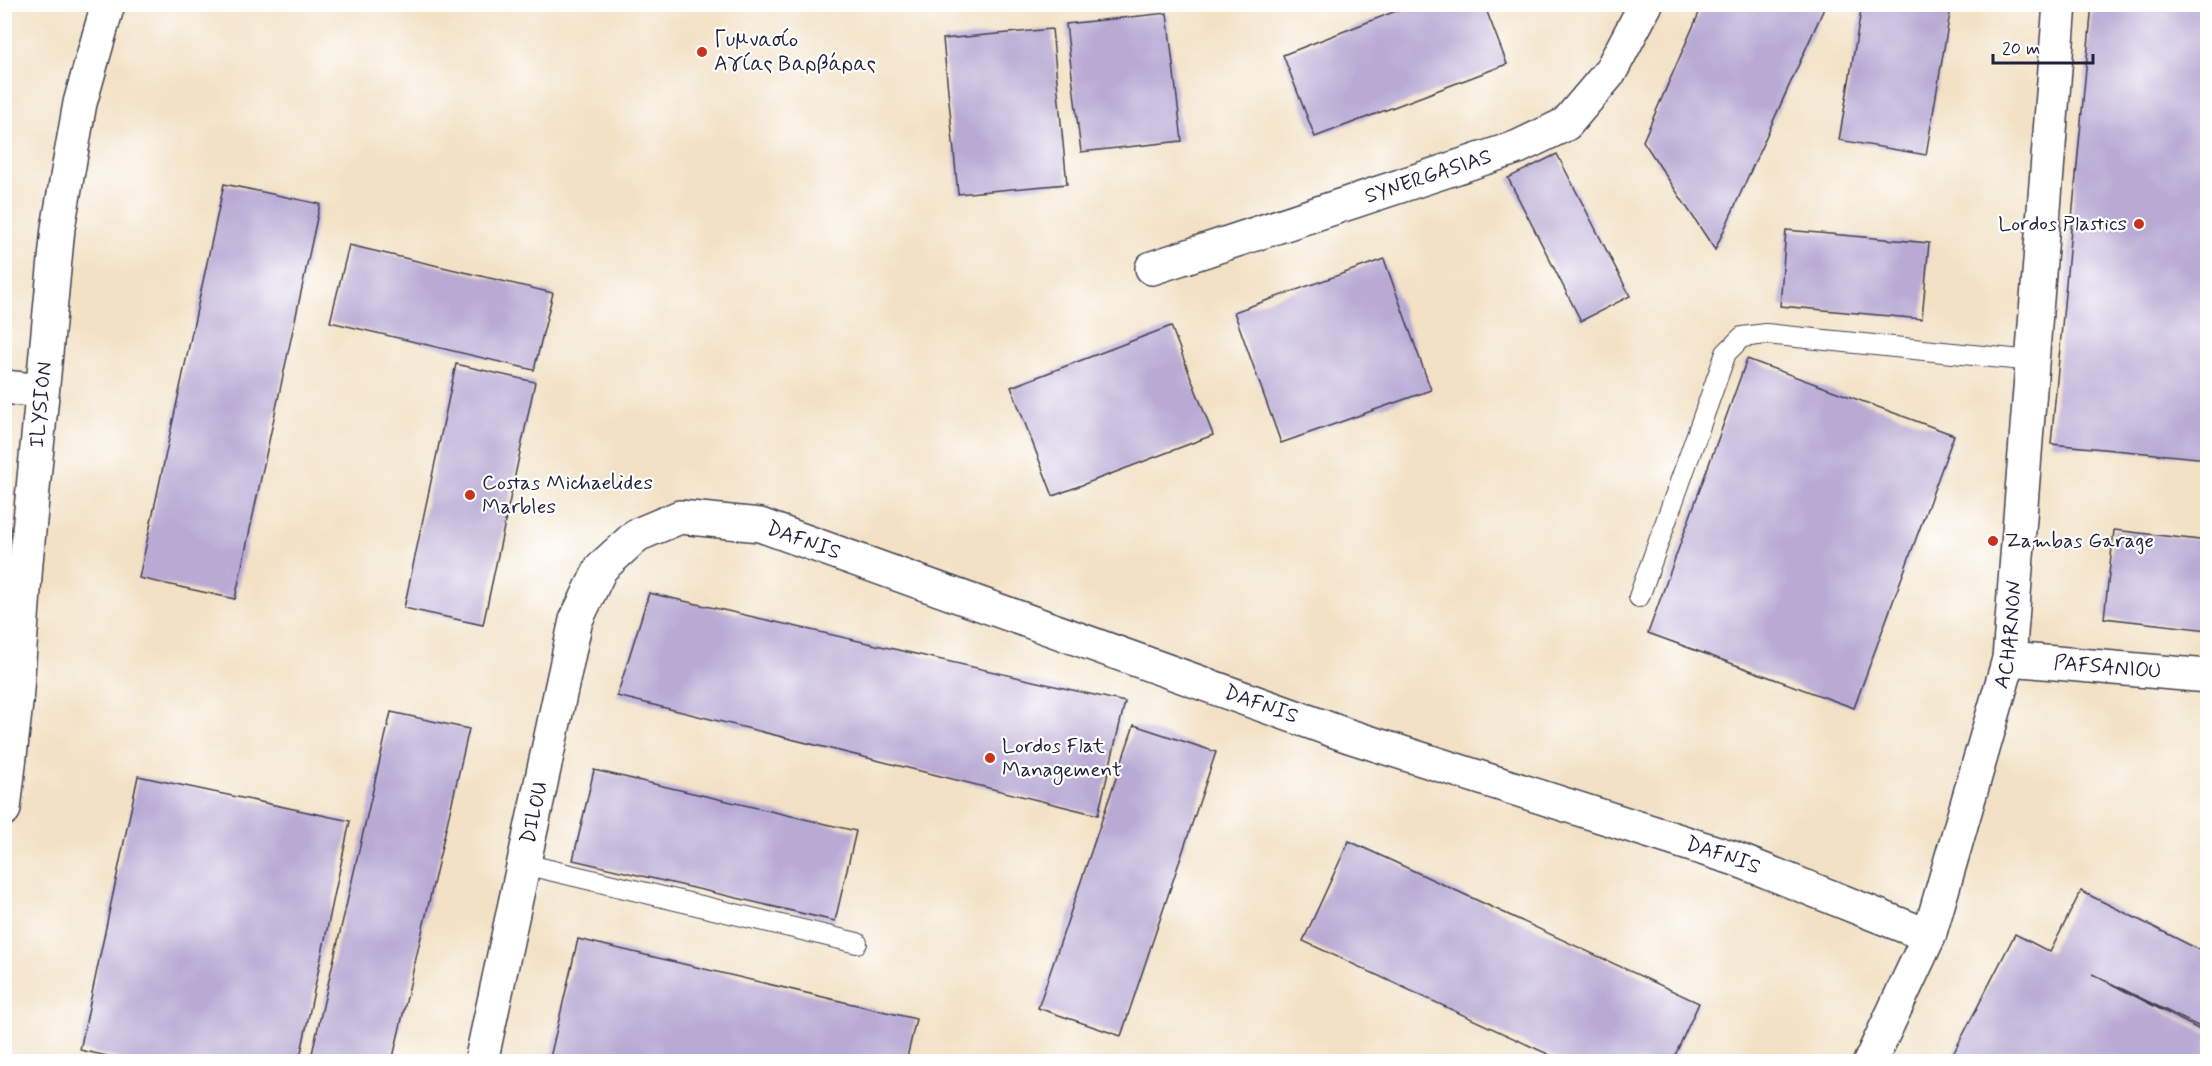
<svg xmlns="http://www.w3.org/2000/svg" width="2212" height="1066" viewBox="0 0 2212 1066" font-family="Mynerve,sans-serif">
<rect width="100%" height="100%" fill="#fff"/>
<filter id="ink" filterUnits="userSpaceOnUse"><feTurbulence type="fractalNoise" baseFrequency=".0167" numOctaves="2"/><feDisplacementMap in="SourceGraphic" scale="12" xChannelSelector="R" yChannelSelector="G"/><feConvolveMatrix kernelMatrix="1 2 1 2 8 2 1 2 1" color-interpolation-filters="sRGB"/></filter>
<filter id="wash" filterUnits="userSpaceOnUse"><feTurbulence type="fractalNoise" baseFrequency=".008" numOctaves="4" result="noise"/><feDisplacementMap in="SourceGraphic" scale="24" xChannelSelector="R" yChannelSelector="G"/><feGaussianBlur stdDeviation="1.35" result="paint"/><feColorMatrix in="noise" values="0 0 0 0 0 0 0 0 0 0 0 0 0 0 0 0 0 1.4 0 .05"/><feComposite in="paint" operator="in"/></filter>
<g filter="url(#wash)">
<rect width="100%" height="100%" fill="#f2e1c5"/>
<g id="blocks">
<g fill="#b9aad4">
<polygon points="1414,4 1484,4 1507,64 1315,137 1283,55"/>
<polygon points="1703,4 1826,4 1715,250 1643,141"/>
<polygon points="2092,4 2208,4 2208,459 2051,444"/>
<polygon points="1862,5 1937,5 1951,7 1926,155 1839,140"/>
<polygon points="1167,13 1182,141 1081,152 1066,24"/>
<polygon points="1052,29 1067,184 958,194 943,39"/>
<polygon points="1557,154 1630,296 1581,321 1508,178"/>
<polygon points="224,184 320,204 235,599 139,578"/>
<polygon points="1786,230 1929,243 1922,319 1780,306"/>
<polygon points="349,245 553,293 534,370 330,322"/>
<polygon points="1384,259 1431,390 1281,443 1234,312"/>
<polygon points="1171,326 1213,435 1053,496 1011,387"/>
<polygon points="1747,359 1954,435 1854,708 1648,633"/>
<polygon points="456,364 535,382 483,625 404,608"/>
<polygon points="2114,530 2208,541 2208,630 2104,618"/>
<polygon points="649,593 1125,702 1098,815 617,696"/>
<polygon points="391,712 469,729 392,1062 310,1062"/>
<polygon points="1134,725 1216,752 1121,1036 1038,1008"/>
<polygon points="594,770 856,831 835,921 573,860"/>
<polygon points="138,776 350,821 299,1062 134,1062 80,1050"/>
<polygon points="1349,841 1699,1003 1672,1062 1565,1062 1303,941"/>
<polygon points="2081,891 2208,954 2208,1031 2092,974 2208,1034 2206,1062 1949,1062 2015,934 2050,952"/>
<polygon points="578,939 916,1019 906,1062 549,1062"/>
</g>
</g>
</g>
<g filter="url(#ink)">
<use href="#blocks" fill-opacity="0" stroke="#413f50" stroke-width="1.5"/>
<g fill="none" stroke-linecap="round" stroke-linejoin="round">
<g stroke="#413f50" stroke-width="22">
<g id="service">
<polyline points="1639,597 1726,353 1742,337 1766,334 2032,361"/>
<polyline points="524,864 857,943"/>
</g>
</g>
<g stroke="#413f50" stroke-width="36">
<g id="minor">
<path id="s1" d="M1152 268 1518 147 1566 124 1610 72 1646 4"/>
<polyline points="4,387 42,391"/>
<path id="s2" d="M2009 659 2208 676"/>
<path id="s3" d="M481 1062 576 620 601 568 637 535 680 517 760 525 1349 736 1733 858 1929 936"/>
<path id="s4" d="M1870 1062 1929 936 2009 659 2060 4"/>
</g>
</g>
<g stroke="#413f50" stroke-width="36">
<g id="tertiary">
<path id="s5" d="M4 809 16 703 26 562 58 228 80 103 108 4"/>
</g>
</g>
<use href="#service" stroke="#fff" stroke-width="20"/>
<use href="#minor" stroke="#fff" stroke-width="33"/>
<use href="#tertiary" stroke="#fff" stroke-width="33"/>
</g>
</g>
<g fill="#c8321e" stroke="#fff" stroke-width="2">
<circle cx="702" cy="52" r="6"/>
<circle cx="2139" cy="224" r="6"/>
<circle cx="470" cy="495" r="6"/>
<circle cx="1993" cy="541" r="6"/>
<circle cx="990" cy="758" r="6"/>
</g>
<g text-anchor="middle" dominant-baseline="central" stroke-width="4.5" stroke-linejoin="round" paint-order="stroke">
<g font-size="21" fill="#22223b" stroke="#fff" text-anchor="start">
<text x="714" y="40">Γυμνασίο<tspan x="714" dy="24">Αγίας Βαρβάρας</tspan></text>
<text x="2127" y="224" text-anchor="end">Lordos Plastics</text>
<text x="482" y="483">Costas Michaelides<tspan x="482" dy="24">Marbles</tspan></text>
<text x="2005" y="541">Zambas Garage</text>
<text x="1002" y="746">Lordos Flat<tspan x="1002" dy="24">Management</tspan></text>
</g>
<g font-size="21" fill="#22223b" stroke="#fff">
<text stroke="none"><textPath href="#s1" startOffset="291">SYNERGASIAS</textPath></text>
<text stroke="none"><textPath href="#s5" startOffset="406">ILYSION</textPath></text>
<text stroke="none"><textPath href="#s3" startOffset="732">DAFNIS</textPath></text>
<text stroke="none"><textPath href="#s4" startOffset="452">ACHARNON</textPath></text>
<text stroke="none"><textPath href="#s2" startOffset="99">PAFSANIOU</textPath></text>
<text stroke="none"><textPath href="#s3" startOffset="1218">DAFNIS</textPath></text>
<text stroke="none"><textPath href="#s3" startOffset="255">DILOU</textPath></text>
<text stroke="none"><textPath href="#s3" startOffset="1704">DAFNIS</textPath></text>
</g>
</g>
<rect width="2212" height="1066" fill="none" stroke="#fff" stroke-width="24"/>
<path d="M1993 54v9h100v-9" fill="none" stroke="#22223b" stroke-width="3"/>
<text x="2002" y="54" font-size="18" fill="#22223b" stroke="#ffffff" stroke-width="4.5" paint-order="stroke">20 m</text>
</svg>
